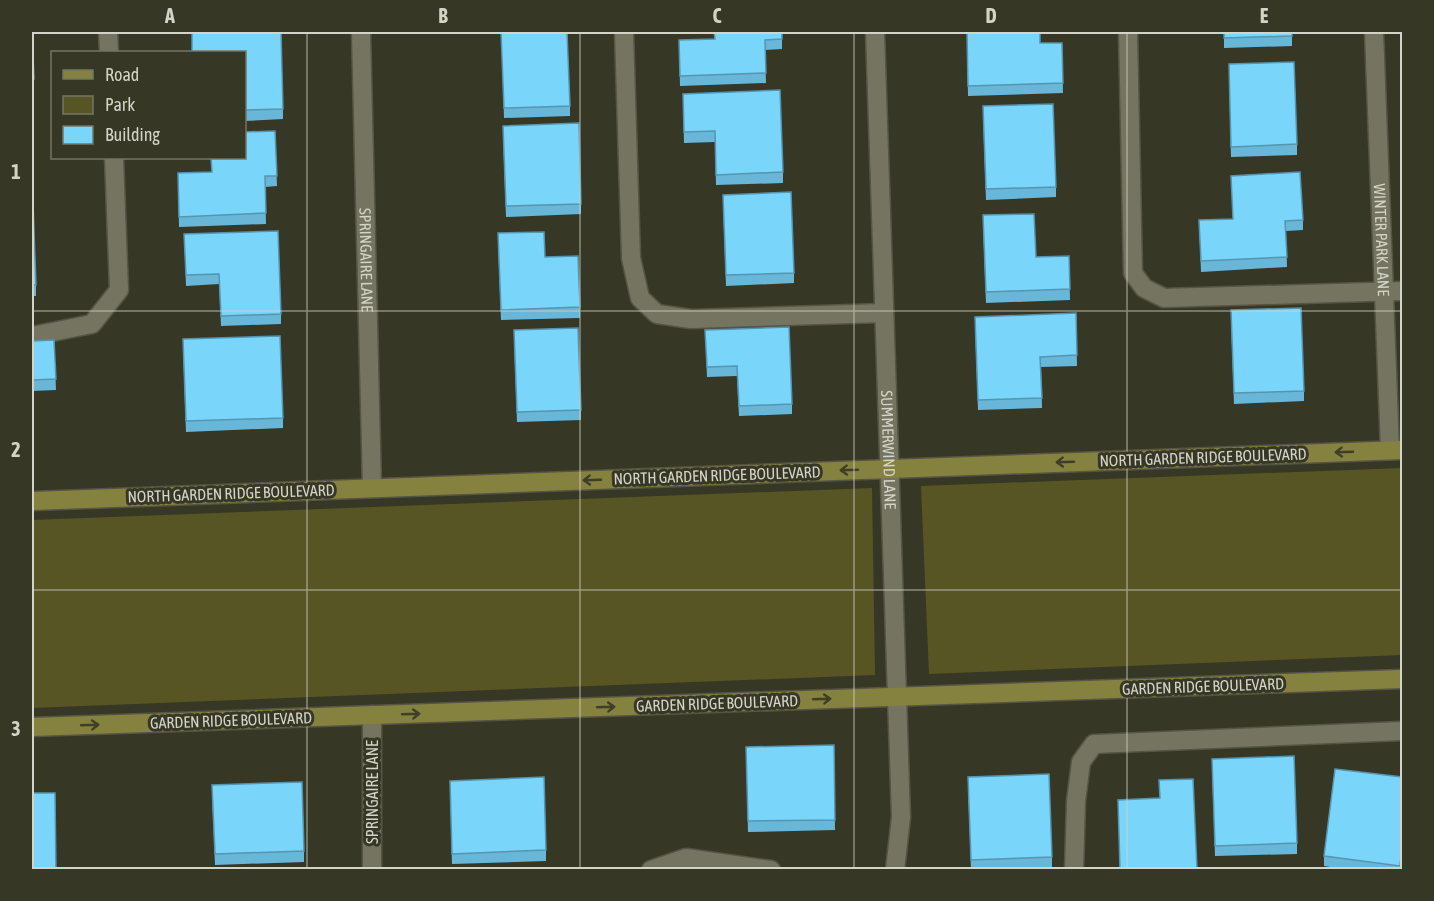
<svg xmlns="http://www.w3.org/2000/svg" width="1434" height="901" viewBox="0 0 1434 901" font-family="'Asap Condensed',sans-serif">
<rect width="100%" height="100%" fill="#373725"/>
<g fill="#575524">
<polygon points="1402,468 1402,655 929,674 921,486"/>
<polygon points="872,488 875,675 32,708 32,520"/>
</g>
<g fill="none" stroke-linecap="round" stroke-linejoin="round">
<g stroke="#555445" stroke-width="21">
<g id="minor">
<polyline points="108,32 109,52"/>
<path id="s1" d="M361 32 372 488"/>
<polyline points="624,32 631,258 640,298 657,314 691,319 883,313"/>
<path id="s2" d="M875 32 901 817 895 870"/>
<polyline points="1128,32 1133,273 1144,288 1164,298 1402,291"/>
<path id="s3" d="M1374 32 1390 450"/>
<polyline points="32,336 92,324 119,290 114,158"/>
<polyline points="372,715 372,870"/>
<polyline points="651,870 686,858 771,870"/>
<polyline points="1074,870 1076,801 1081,762 1094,744 1402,731"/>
</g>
</g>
<g stroke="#555445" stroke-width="21">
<g id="major">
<polyline points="32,501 1402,450"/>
<polyline points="32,727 1402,679"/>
</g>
</g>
<use href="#minor" stroke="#747460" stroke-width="18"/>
<use href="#major" stroke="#85823f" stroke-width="18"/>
</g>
<g fill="#69b7d8">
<polygon points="32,32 34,90 32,90"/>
<polygon points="501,32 570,106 570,116 504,118"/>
<polygon points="782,32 782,49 765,50 766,83 680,86 679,40 714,39"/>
<polygon points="967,32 1040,43 1062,43 1063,93 968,96"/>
<polygon points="1224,32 1292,32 1292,46 1224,48"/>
<polygon points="244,52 283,109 283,119 244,121"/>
<polygon points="1229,75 1297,144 1297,155 1231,157"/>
<polygon points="683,94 783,172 783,183 716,185 715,142 684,143"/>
<polygon points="983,117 1056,187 1056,197 986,200"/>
<polygon points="275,131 277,186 265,187 266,224 179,227 178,173 211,172"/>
<polygon points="503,136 581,204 581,214 506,217"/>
<polygon points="1231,176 1303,220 1303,230 1286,231 1287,267 1201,272 1199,220 1233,219"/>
<polygon points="32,204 36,285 36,296 32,296"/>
<polygon points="723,205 794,273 794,283 726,286"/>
<polygon points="983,226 1036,257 1069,256 1070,300 986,303"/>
<polygon points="184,234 281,314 281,324 221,326 219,284 186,286"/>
<polygon points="498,244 545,257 580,307 580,318 501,320"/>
<polygon points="1076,313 1077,366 1041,367 1042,408 978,410 975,327"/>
<polygon points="1231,321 1304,391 1304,401 1234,404"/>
<polygon points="705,330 792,404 792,414 739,416 737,376 707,377"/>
<polygon points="54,340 56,390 32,391 32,341"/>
<polygon points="514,340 581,410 581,420 517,422"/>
<polygon points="183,350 283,418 283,428 186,432"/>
<polygon points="834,745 835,830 748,832 746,747"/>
<polygon points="1212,770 1297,843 1297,854 1215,856"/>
<polygon points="1402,777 1402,857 1401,870 1348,870 1324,866 1324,856"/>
<polygon points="968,787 1052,857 1052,867 971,870"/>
<polygon points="450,791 546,850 546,861 452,864"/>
<polygon points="212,796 304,851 304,862 215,865"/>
</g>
<polygon fill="#5595b0" points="1402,846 1402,857 1401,870 1400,870"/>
<g fill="#7ad5fb" stroke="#5595b0" stroke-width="1.5">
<polygon points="32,32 34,79 32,80"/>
<polygon points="232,32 281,32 283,109 244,110 244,52 192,52 192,33"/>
<polygon points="501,32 567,32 570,106 504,108"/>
<polygon points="714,32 782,32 782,39 765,40 766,73 680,76 679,40 715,39"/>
<polygon points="967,32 1040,32 1040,43 1062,43 1063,83 968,86"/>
<polygon points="1224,32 1292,32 1292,36 1224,38"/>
<polygon points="1294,62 1297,144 1231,147 1229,64"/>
<polygon points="780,90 783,172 716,175 715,131 684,132 683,94"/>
<polygon points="1053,104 1056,187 986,189 983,106"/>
<polygon points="579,123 581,204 506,206 503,126"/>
<polygon points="275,131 277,176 265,176 266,213 179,217 178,173 212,172 211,158 244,158 244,132"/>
<polygon points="1300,172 1303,220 1285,221 1287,257 1201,261 1199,220 1233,219 1231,176"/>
<polygon points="791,192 794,273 726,275 723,195"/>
<polygon points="32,204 33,204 36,285 32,285"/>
<polygon points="1034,214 1036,257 1069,256 1070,289 986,292 983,215"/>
<polygon points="278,231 281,314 221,316 219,274 186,275 184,234"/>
<polygon points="544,232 545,257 578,256 580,307 501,310 498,233"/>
<polygon points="1301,308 1304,391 1234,393 1231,310"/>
<polygon points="1076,313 1077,355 1040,357 1042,398 978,400 975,317"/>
<polygon points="789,327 792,404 739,406 737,366 707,367 705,330"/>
<polygon points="578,328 581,410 517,412 514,330"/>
<polygon points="280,336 283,418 186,421 183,339"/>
<polygon points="54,340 56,379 32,380 32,341"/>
<polygon points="834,745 835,820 748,821 746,747"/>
<polygon points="1294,756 1297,843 1215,846 1212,759"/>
<polygon points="1335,769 1402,777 1402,846 1400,866 1324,856"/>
<polygon points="1049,774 1052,857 971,860 968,777"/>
<polygon points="544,777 546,850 452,854 450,781"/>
<polygon points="1193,779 1197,869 1120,870 1118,800 1160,798 1159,780"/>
<polygon points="302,782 304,851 215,854 212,785"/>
<polygon points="32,793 55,793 56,870 32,870"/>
</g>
<defs><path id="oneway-shaft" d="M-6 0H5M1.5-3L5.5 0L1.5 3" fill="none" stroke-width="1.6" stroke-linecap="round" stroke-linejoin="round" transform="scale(1.5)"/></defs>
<g stroke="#3f3e28">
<use href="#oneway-shaft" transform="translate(1344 452) rotate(178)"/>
<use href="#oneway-shaft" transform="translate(1065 462) rotate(178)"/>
<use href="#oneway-shaft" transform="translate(849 470) rotate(178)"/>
<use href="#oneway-shaft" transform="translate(592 480) rotate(178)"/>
<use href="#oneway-shaft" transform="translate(822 699) rotate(-2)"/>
<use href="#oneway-shaft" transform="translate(606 707) rotate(-2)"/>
<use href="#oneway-shaft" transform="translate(411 714) rotate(-2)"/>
<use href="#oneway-shaft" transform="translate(90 725) rotate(-2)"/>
</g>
<path fill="none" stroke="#d3d3c8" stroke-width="1.5" stroke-opacity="0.55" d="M307 32V870M580 32V870M854 32V870M1127 32V870M32 311H1402M32 590H1402"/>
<g text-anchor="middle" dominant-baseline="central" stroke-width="6" stroke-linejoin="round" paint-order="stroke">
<g font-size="16" fill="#d3d3c8" stroke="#373725">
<text stroke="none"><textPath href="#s3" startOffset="208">WINTER PARK LANE</textPath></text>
<text stroke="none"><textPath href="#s1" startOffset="228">SPRINGAIRE LANE</textPath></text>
<text stroke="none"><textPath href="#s2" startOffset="418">SUMMERWIND LANE</textPath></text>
<text transform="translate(1203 457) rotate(-2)">NORTH GARDEN RIDGE BOULEVARD</text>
<text transform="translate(717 475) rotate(-2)">NORTH GARDEN RIDGE BOULEVARD</text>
<text transform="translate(231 493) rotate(-2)">NORTH GARDEN RIDGE BOULEVARD</text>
<text transform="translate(1203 686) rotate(-2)">GARDEN RIDGE BOULEVARD</text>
<text transform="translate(717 703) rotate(-2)">GARDEN RIDGE BOULEVARD</text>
<text transform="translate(231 720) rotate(-2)">GARDEN RIDGE BOULEVARD</text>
<text transform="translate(372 792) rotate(-90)">SPRINGAIRE LANE</text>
</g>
</g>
<rect width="1434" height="901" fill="none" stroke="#373725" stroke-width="66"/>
<rect x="51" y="51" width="195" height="108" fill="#373725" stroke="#757566" stroke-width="1.5"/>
<rect x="63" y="70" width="30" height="9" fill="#85823f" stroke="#757566" stroke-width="1.5"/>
<text x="105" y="81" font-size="18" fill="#d3d3c8">Road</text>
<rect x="63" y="96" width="30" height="18" fill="#575524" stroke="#757566" stroke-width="1.5"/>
<text x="105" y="111" font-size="18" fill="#d3d3c8">Park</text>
<rect x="63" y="126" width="30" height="18" fill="#7ad5fb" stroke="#757566" stroke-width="1.5"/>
<text x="105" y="141" font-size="18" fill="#d3d3c8">Building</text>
<rect x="33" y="33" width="1368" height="835" fill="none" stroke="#d3d3c8" stroke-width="2"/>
<g font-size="20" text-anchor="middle" font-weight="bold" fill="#d3d3c8">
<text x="170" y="23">A</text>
<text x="443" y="23">B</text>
<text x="717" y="23">C</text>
<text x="991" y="23">D</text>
<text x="1264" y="23">E</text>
<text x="16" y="179">1</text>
<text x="16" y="457">2</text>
<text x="16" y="736">3</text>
</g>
</svg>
